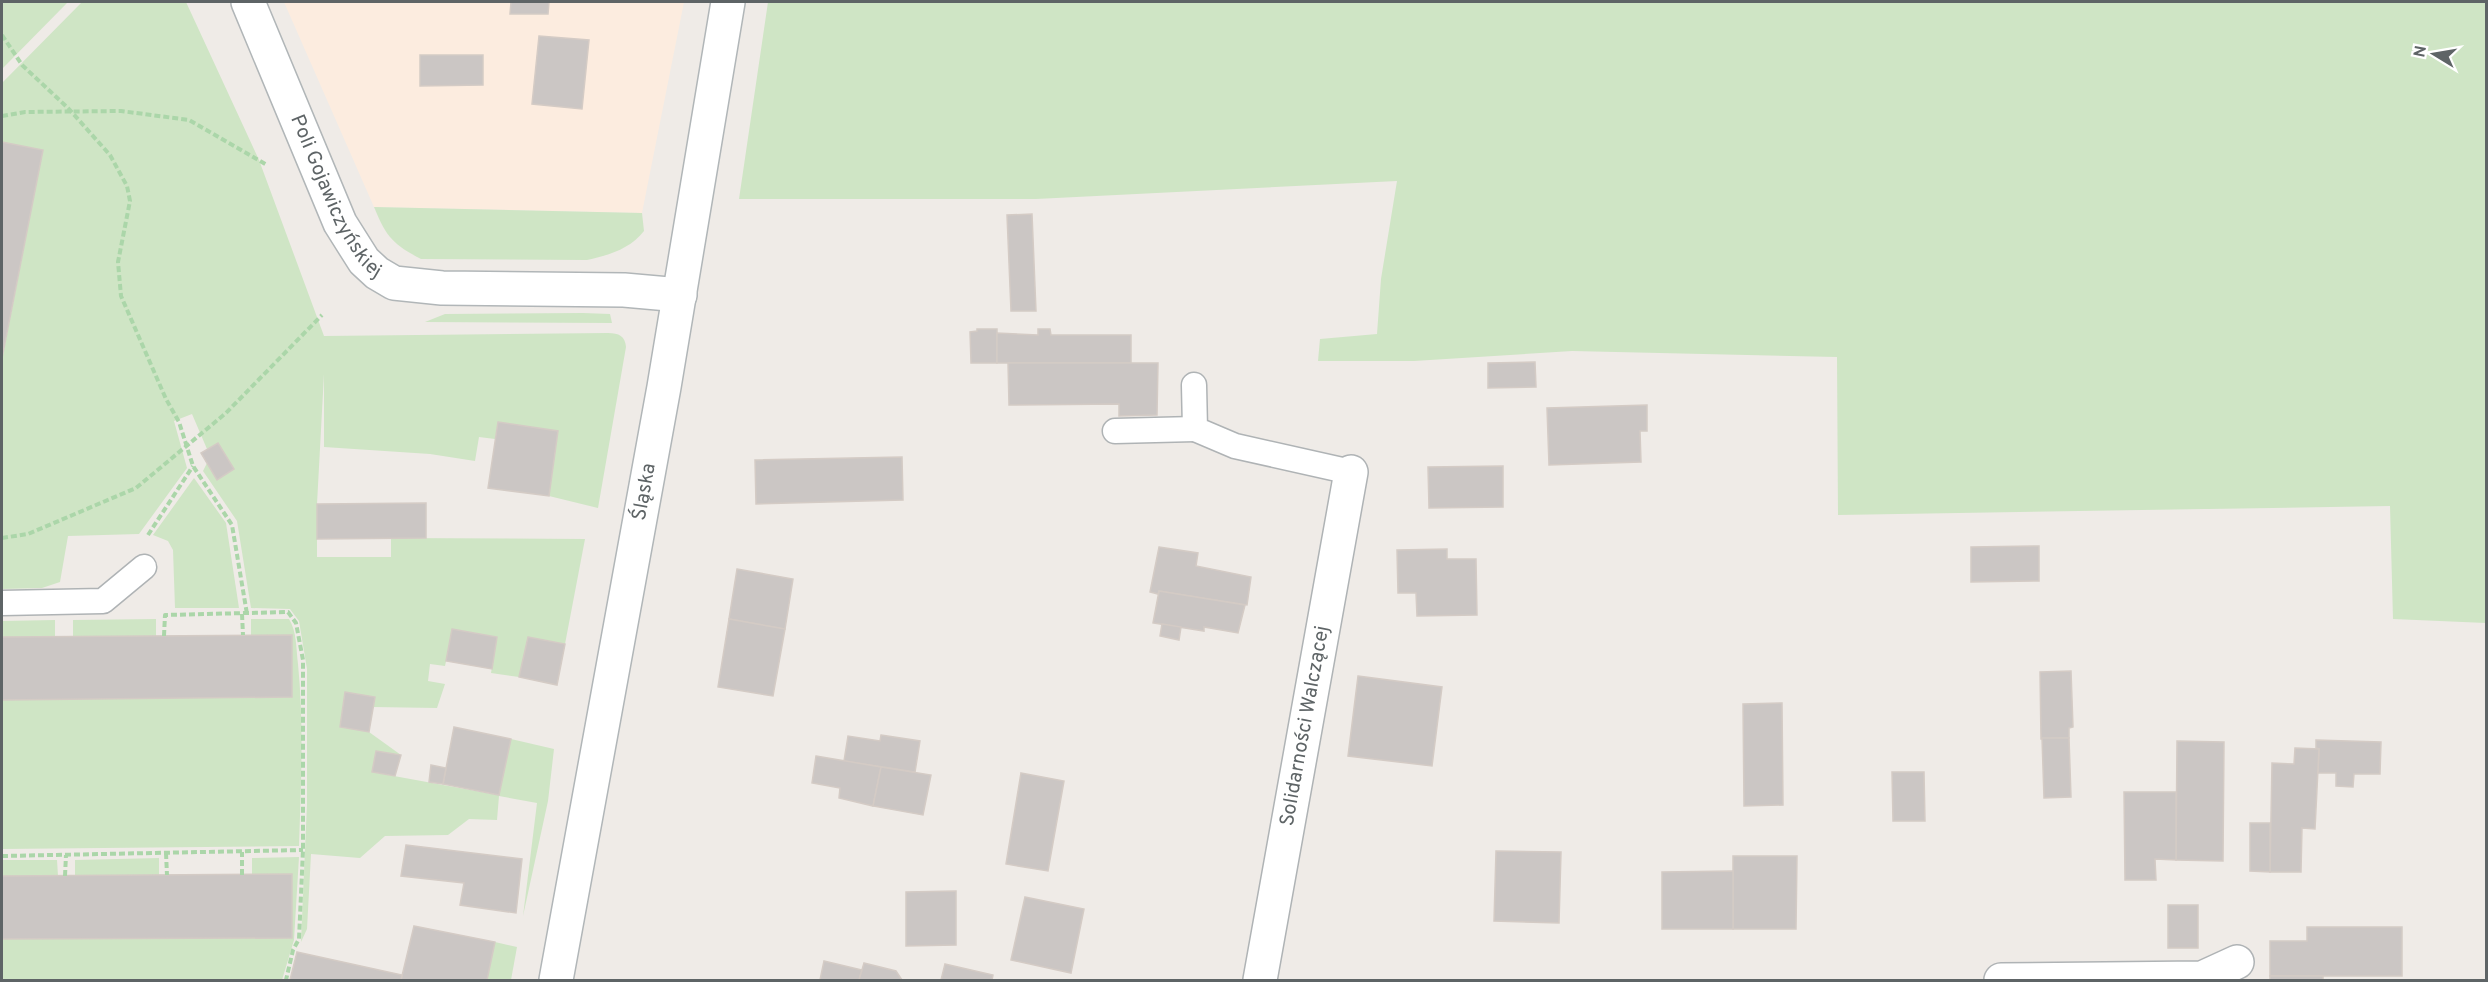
<svg xmlns="http://www.w3.org/2000/svg" width="2488" height="982" viewBox="0 0 2488 982" font-family="Overpass,sans-serif">
<rect width="100%" height="100%" fill="#efebe7"/>
<polygon fill="#fcecdf" points="284,2 684,2 642,213 374,207"/>
<g fill="#cfe5c5">
<polygon points="2,2 68,2 2,69"/>
<path d="M82 2H186L259 160 324 336 608 333C619 333 625 336 626 347L598 508 549 496 558 431 498 422 495 439 479 437 475 461 430 454 324 447V374L317 504V557H391V538L585 539 565 644 528 637 519 677 491 673 497 637 453 629 445 666 430 664 428 681 445 684 437 708 373 707 375 697 345 693 340 727 369 732 401 755 376 751 372 772 498 795 511 739 554 749 548 801 523 916 537 803 499 796 497 820 469 819 448 835 385 836 360 858 311 854 307 929 301 942 307 804V669L299 621 290 609 251 608 237 521 203 471 207 463 217 480 234 469 218 443 207 449 192 414 174 421 187 468 139 534 68 536 60 582 42 588 2 589V360L43 150 2 142V83Z"/>
<polygon points="768,2 2486,2 2486,623 2393,619 2390,506 1838,515 1837,357 1572,351 1414,361 1318,361 1320,339 1377,334 1381,279 1397,181 1036,199 739,199"/>
<path d="M374 207 642 213 644 231C630 249 609 255 587 260L421 259C392 244 386 236 374 207Z"/>
<polygon points="583,313 610,314 612,323 425,322 445,314"/>
<polygon points="194,478 226,523 239,608 175,608 173,550 168,541 153,535"/>
<polygon points="156,619 156,636 73,637 73,620"/>
<path d="M251 619H289C297 632 296 648 298 664 304 724 301 786 299 846L2 849V700L292 697V635L251 636Z"/>
<polygon points="55,620 55,637 2,637 2,621"/>
<polygon points="299,857 294,940 282,980 2,980 2,939 292,938 292,875 252,875 252,858"/>
<polygon points="159,858 159,875 75,875 75,860"/>
<polygon points="2,860 57,860 58,876 2,876"/>
<polygon points="495,942 517,947 511,980 487,980"/>
</g>
<g fill="#cbc6c4" stroke="#d4cbc5" stroke-width="1.5">
<polygon points="511,2 549,2 548,14 510,14"/>
<polygon points="539,36 589,40 582,109 532,104"/>
<polygon points="420,55 483,55 483,85 420,86"/>
<polygon points="2,142 43,150 2,358"/>
<polygon points="1032,214 1036,311 1011,311 1007,215"/>
<polygon points="977,329 997,329 997,363 971,363 970,332 977,331"/>
<polygon points="1038,329 1050,329 1051,335 1131,335 1131,363 997,363 997,333 1038,335"/>
<polygon points="1535,362 1536,387 1488,388 1488,363"/>
<polygon points="1008,363 1158,363 1157,415 1119,416 1119,404 1009,405"/>
<polygon points="1647,405 1647,431 1640,431 1641,462 1549,465 1547,408"/>
<polygon points="498,422 558,431 549,496 488,488"/>
<polygon points="218,443 234,469 217,480 201,453"/>
<polygon points="902,457 903,500 756,504 755,460"/>
<polygon points="1503,466 1503,507 1429,508 1428,467"/>
<polygon points="426,503 426,538 317,539 317,504"/>
<polygon points="2039,546 2039,581 1971,582 1971,547"/>
<polygon points="1159,547 1198,553 1196,566 1251,577 1247,605 1159,591 1158,594 1150,592"/>
<polygon points="1447,549 1447,559 1476,559 1477,615 1417,616 1416,593 1398,593 1397,550"/>
<polygon points="737,569 793,579 785,629 729,619"/>
<polygon points="1159,591 1245,605 1238,633 1204,627 1204,631 1153,623"/>
<polygon points="729,619 785,629 773,696 718,687"/>
<polygon points="1162,624 1181,627 1179,640 1160,636"/>
<polygon points="452,629 497,637 492,669 446,661"/>
<polygon points="292,635 292,697 2,700 2,637"/>
<polygon points="528,637 565,644 557,685 519,677"/>
<polygon points="2071,671 2073,727 2069,728 2069,738 2041,739 2040,672"/>
<polygon points="1358,676 1442,687 1432,766 1348,756"/>
<polygon points="345,692 375,697 369,732 340,727"/>
<polygon points="1782,703 1783,805 1744,806 1743,704"/>
<polygon points="454,727 511,739 499,795 443,784"/>
<polygon points="881,735 920,741 915,772 844,761 848,736 880,741"/>
<polygon points="2042,738 2069,738 2071,797 2044,798"/>
<polygon points="2316,740 2381,742 2380,774 2354,774 2353,787 2336,786 2336,773 2318,773 2319,749 2316,748"/>
<polygon points="2177,741 2224,742 2223,861 2176,860"/>
<polygon points="2295,748 2319,749 2315,829 2302,828 2301,872 2270,872 2272,763 2294,764"/>
<polygon points="376,751 401,755 395,776 372,772"/>
<polygon points="816,756 881,767 873,806 839,798 840,788 812,783"/>
<polygon points="431,765 446,768 443,784 429,782"/>
<polygon points="881,767 931,775 923,815 873,806"/>
<polygon points="1892,772 1924,772 1925,821 1893,821"/>
<polygon points="1021,773 1064,781 1048,871 1006,864"/>
<polygon points="2124,792 2176,792 2176,860 2155,859 2156,880 2125,880"/>
<polygon points="2250,823 2270,823 2270,872 2250,871"/>
<polygon points="406,845 522,859 516,913 460,905 464,883 401,876"/>
<polygon points="1496,851 1561,852 1559,923 1494,921"/>
<polygon points="1733,856 1797,856 1796,929 1733,929"/>
<polygon points="1733,871 1733,929 1662,929 1662,872"/>
<polygon points="292,874 292,938 2,939 2,876"/>
<polygon points="956,891 956,945 906,946 906,892"/>
<polygon points="1025,897 1084,909 1071,973 1011,960"/>
<rect x="2168" y="905" width="30" height="43"/>
<polygon points="414,926 495,942 487,980 401,980"/>
<polygon points="2307,927 2402,927 2402,976 2270,976 2270,941 2307,941"/>
<polygon points="297,952 402,975 401,980 290,980"/>
<polygon points="824,961 862,970 859,980 820,980"/>
<polygon points="864,963 896,971 902,980 859,980"/>
<polygon points="945,964 993,975 992,980 941,980"/>
<rect x="2270" y="976" width="53" height="4"/>
</g>
<g fill="none" stroke-linecap="round" stroke-linejoin="round">
<g stroke="#afb3b5" stroke-width="27">
<g id="lane">
<polyline points="1194,385 1195,429 1235,446 1351,472"/>
<polyline points="1115,431 1195,429"/>
<polyline points="2,603 103,601 144,567"/>
</g>
</g>
<g stroke="#afb3b5" stroke-width="36">
<g id="street">
<path id="s1" d="M1260 980 1351 472"/>
<polyline points="2001,980 2202,978 2237,962"/>
</g>
</g>
<g stroke="#b1b6b8" stroke-width="36">
<g id="secondary">
<path id="s2" d="M248 2 340 223 364 261 377 273 394 283 442 288 624 290 680 295"/>
<path id="s3" d="M556 980 664 387 728 2"/>
</g>
</g>
<g stroke="#abd6a9" stroke-width="4" stroke-dasharray="6 3" stroke-linecap="butt">
<polyline points="2,35 22,65 68,108 110,155 127,186 130,201 118,262 121,296 166,399 179,422 193,466 232,525 247,614"/>
<polyline points="2,116 25,112 121,111 189,120 267,165"/>
<polyline points="148,535 193,466"/>
<polyline points="2,538 28,534 136,488 226,413 322,315"/>
<polyline points="242,614 243,635"/>
<polyline points="164,636 165,615 288,612 296,623 303,660 303,850 299,939 293,950 286,980"/>
<polyline points="166,853 167,875"/>
<polyline points="2,856 303,850"/>
<polyline points="242,875 242,852"/>
<polyline points="65,876 66,855"/>
</g>
<use href="#lane" stroke="#fff" stroke-width="24"/>
<use href="#street" stroke="#fff" stroke-width="33"/>
<use href="#secondary" stroke="#fff" stroke-width="33"/>
</g>
<g text-anchor="middle" dominant-baseline="central" stroke-width="5" stroke-linejoin="round" paint-order="stroke">
<g font-size="20" fill="#5e6466" stroke="#fff">
<text stroke="none"><textPath href="#s2" startOffset="214">Poli Gojawiczyńskiej</textPath></text>
<text stroke="none"><textPath href="#s3" startOffset="496">Śląska</textPath></text>
<text stroke="none"><textPath href="#s1" startOffset="258">Solidarności Walczącej</textPath></text>
</g>
</g>
<rect width="2488" height="982" fill="none" stroke="#5e6466" stroke-width="6"/>
<g transform="translate(2434 54) rotate(281)" stroke="#ffffff" stroke-width="4.5" paint-order="stroke">
<path d="M0-4.5L10 22L0 15L-10 22Z" fill="#5e6466"/>
<text y="-9" font-size="16" font-weight="bold" text-anchor="middle" fill="#5e6466">N</text>
</g>
</svg>
